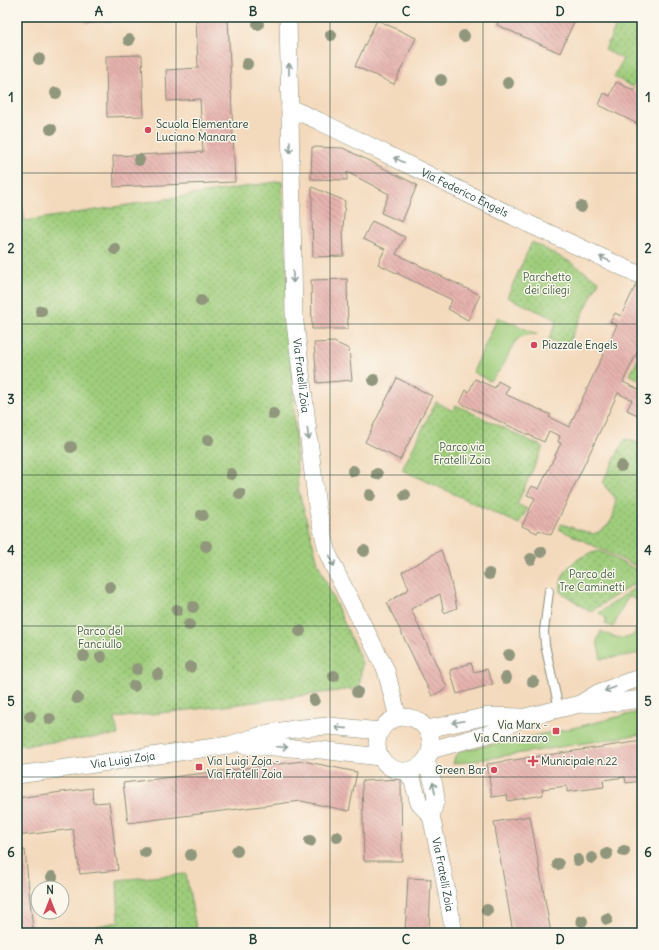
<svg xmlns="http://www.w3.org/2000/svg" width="659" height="950" viewBox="0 0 659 950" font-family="Delius,sans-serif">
<defs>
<pattern id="park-dots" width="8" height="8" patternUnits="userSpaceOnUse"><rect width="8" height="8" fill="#9fcd7b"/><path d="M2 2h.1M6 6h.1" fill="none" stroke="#81a866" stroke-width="1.8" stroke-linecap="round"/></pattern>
<pattern id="building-back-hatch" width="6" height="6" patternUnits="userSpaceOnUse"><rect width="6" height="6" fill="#e6b2ad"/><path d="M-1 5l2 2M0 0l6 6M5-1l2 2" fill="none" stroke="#ba928e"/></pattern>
</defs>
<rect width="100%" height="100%" fill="#fbf7ec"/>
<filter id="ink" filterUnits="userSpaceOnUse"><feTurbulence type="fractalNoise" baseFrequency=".025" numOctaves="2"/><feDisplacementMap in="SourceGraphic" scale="8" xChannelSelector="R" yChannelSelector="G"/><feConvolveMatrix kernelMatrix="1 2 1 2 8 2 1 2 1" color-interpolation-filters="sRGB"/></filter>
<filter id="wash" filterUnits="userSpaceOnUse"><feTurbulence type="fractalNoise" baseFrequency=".012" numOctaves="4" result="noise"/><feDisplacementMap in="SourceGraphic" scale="16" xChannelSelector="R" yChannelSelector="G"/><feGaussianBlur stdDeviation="0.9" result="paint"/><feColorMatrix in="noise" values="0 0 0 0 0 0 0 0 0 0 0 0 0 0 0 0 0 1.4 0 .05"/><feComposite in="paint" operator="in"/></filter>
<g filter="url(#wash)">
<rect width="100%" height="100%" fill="#f4dabd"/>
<g fill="#9fcd7b" stroke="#5f8558">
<path d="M498 317 537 334C513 334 513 346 504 364 500 370 495 376 490 381L473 372Z"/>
<polygon points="640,584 642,585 642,602 628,596 613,627 605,624 606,620 605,617 599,613"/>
<path d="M642 612V652L636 654 601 659 597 641 601 631C613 638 620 639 633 636L639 623Z"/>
<polygon points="642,711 642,734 453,764 455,756 461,751 577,727"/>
</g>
<g fill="url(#park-dots)" stroke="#5f8558">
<polygon points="620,17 642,17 642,81 637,81 633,87 614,77 623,59 605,50"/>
<polygon points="282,181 298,489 319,566 362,663 359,688 224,706 115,718 118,735 17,746 17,183 25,221"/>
<polygon points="532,242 570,262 599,281 566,348 549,339 557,320 507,297"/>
<polygon points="642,351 642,381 630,375"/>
<polygon points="436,402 453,411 456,405 543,447 517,504 527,509 519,524 402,470"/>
<path d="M626 439 631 440 642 445V569L559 529 561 524 593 534C606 530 614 521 615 507 615 504 616 500 615 498 611 491 602 488 604 479L624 441Z"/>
<path d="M600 551 641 572 638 581 590 612 561 592C561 589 561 585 561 582 566 563 583 554 600 551Z"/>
<polygon points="186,874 197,933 61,933 119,922 117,880"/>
</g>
<g id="blocks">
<g fill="url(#building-back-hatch)">
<polygon points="85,17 192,17 192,18 85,23"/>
<polygon points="196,17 228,17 235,182 114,187 113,156 203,152 200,99 167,101 166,70 198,68"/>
<polygon points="500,17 576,17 560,53 497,25"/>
<polygon points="377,20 416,38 394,84 355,66"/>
<polygon points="142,55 144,116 107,117 106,56"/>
<polygon points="616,82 635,91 637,87 642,89 642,126 599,105 604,93 610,96"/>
<polygon points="312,147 343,148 417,185 402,222 381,213 389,194 347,172 347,180 311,179"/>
<polygon points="312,187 345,201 343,229 344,256 313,257 312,215"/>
<polygon points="372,221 405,237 396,254 480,295 468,320 448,309 452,300 378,264 385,249 363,239"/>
<polygon points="642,272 642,342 623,382 642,391 642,417 627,410 632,400 618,393 551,535 539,530 537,533 522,526 535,498 527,495 532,486 539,489 561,443 558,442 560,436 549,431 544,442 460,403 466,390 469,392 475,379 495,388 498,381 509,387 505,394 551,415 549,417 569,427 617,325 610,322 615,313 621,316"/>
<polygon points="347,279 348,329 312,329 311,280"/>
<polygon points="334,342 349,349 352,380 317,383 314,343"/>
<polygon points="397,378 432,396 400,460 365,442"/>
<polygon points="441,550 448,570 457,608 444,613 440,594 411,609 447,688 432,696 387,603 409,589 402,572"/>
<polygon points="471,663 474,672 487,669 493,684 457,694 450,670"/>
<polygon points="642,741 642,781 626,783 625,777 603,780 604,787 567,792 567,786 542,789 543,795 508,801 507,795 492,797 487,764"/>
<polygon points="303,761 357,772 349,811 301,801 128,823 123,783"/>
<polygon points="401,779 402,861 364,861 362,781"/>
<polygon points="92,788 93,803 109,802 118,870 80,874 73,829 17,836 17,798"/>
<polygon points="530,816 551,933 513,933 494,822"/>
<polygon points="17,850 25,850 33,930 17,931"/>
<polygon points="408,878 431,879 429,933 405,933"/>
</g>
</g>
</g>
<g filter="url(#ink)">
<use href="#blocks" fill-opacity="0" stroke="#8a8c78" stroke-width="1"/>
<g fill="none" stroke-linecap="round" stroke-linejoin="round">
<g stroke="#8a8c78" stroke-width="10">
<polyline id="service" points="549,591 544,631 545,645 559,709"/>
</g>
<g stroke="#8a8c78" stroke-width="18">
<g id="minor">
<path id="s1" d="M288 17 294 314 317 507 328 554 337 574 386 670 398 718"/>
<path id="s2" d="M290 108 319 121 529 224 640 275"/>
<polyline points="580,704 598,693 630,681 642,678"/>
<circle cx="404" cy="744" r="27"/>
<polyline points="427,729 488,716 521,717"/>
<polyline points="243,745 321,750 380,757"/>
<polyline points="431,750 492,733 525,717 580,704 601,704 634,700 642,699"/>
<path id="s3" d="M426 761 434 785 436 799 431 816 442 866 454 933"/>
<polyline points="407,771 413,782 419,803 431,816"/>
<path id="s4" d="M17 775 229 745 269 733 301 728 330 726 380 731"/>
</g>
</g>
<use href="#service" stroke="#fff" stroke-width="8"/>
<use href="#minor" stroke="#fff" stroke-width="17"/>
</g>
<g fill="#90977c">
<circle cx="258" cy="24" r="6"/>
<circle cx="331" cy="35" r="6"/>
<circle cx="464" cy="36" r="6"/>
<circle cx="129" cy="40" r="6"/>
<circle cx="39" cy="59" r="6"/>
<circle cx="247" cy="64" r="6"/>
<circle cx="441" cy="80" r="6"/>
<circle cx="508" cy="83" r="6"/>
<circle cx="56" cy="93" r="6"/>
<circle cx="51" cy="129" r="6"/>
<circle cx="139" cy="160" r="6"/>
<circle cx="581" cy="207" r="6"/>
<circle cx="115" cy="249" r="6"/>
<circle cx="201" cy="301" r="6"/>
<circle cx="41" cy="311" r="6"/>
<circle cx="374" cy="380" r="6"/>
<circle cx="273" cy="414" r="6"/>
<circle cx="208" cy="440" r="6"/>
<circle cx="71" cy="447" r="6"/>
<circle cx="621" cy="466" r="6"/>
<circle cx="353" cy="471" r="6"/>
<circle cx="231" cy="474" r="6"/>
<circle cx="377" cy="474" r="6"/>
<circle cx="240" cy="494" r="6"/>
<circle cx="370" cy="495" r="6"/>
<circle cx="405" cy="495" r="6"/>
<circle cx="202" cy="515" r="6"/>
<circle cx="206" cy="546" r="6"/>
<circle cx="364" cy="551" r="6"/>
<circle cx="541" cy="552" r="6"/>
<circle cx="531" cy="559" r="6"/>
<circle cx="489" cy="574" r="6"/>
<circle cx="110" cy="587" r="6"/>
<circle cx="193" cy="607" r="6"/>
<circle cx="177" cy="610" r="6"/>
<circle cx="189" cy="625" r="6"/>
<circle cx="300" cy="631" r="6"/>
<circle cx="509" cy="655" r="6"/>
<circle cx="84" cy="656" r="6"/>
<circle cx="101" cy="657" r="6"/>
<circle cx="190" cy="667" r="6"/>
<circle cx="137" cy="669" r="6"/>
<circle cx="158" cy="674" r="6"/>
<circle cx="334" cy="676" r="6"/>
<circle cx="506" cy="678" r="6"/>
<circle cx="533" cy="682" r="6"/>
<circle cx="134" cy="686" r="6"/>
<circle cx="357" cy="692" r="6"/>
<circle cx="77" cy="698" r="6"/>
<circle cx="314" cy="700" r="6"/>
<circle cx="30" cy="716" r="6"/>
<circle cx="50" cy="719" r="6"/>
<circle cx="337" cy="837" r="6"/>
<circle cx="310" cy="841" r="6"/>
<circle cx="237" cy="851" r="6"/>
<circle cx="624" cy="851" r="6"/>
<circle cx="145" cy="852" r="6"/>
<circle cx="607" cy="854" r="6"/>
<circle cx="191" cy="855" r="6"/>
<circle cx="592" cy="858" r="6"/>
<circle cx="578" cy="860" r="6"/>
<circle cx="558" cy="864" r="6"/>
<circle cx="52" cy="877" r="6"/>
<circle cx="487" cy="910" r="6"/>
<circle cx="607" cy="919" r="6"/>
<circle cx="582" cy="921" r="6"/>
</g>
<defs><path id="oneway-shaft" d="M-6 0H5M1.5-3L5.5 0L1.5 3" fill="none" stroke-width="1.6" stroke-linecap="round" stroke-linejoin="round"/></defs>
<g stroke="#8f9e9a">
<use href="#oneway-shaft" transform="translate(289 69) rotate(-90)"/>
<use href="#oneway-shaft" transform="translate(290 147) rotate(89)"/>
<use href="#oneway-shaft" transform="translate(399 160) rotate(-154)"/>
<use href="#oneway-shaft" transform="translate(605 259) rotate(-155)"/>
<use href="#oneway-shaft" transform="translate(293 277) rotate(89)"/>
<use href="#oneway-shaft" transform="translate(308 434) rotate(83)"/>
<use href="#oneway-shaft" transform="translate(332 561) rotate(68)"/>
<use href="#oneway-shaft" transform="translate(610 689) rotate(160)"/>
<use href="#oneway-shaft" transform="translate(458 722) rotate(168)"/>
<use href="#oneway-shaft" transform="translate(341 728) rotate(-174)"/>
<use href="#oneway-shaft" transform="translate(282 747) rotate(3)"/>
<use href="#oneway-shaft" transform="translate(434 788) rotate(-101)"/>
</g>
</g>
<path fill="none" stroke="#1f3d34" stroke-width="1" stroke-opacity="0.55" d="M176 17V933M330 17V933M483 17V933M17 173H642M17 324H642M17 475H642M17 626H642M17 777H642"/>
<g fill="#d1495b" stroke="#fbf7ec" stroke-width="1.5">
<circle cx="148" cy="130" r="4"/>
<circle cx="534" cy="345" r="4"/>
<rect x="552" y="727" width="8" height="8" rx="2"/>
<path d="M531 755h4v4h4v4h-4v4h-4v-4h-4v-4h4z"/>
<rect x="195" y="763" width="8" height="8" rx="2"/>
<circle cx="494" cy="770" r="4"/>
</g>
<g text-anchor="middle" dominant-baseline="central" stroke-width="3" stroke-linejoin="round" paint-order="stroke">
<g font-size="11" fill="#1f3d34" stroke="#fbf7ec" text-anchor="start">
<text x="156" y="124">Scuola Elementare<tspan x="156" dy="13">Luciano Manara</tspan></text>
<text x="542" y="345">Piazzale Engels</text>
<text x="548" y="725" text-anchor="end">Via Marx -<tspan x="548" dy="13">Via Cannizzaro</tspan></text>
<text x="207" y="761">Via Luigi Zoja -<tspan x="207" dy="13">Via Fratelli Zoia</tspan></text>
<text x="541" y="761">Municipale n.22</text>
<text x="486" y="770" text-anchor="end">Green Bar</text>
</g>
<g font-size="11" fill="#1f3d34" stroke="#fbf7ec">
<text stroke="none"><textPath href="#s2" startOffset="194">Via Federico Engels</textPath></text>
<text stroke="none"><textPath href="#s1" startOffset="359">Via Fratelli Zoia</textPath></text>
<text stroke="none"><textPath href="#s4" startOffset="107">Via Luigi Zoja</textPath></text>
<text stroke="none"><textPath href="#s3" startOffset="117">Via Fratelli Zoia</textPath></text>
</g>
<g font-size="11" fill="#3f6146" stroke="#fbf7ec">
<text x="547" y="277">Parchetto<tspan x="547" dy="13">dei ciliegi</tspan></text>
<text x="462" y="447">Parco via<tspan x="462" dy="13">Fratelli Zoia</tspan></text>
<text x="592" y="574">Parco dei<tspan x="592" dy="13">Tre Caminetti</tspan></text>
<text x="100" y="631">Parco del<tspan x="100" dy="13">Fanciullo</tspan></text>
</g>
</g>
<rect width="659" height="950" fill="none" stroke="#fbf7ec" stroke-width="44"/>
<g transform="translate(50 900)"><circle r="19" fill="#fbf7ec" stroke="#a3ada2"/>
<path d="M0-3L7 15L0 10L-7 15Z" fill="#d1495b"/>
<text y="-6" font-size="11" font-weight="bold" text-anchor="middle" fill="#1f3d34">N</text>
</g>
<rect x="22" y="22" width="615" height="906" fill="none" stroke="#1f3d34" stroke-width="1.5"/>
<g font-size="13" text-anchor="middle" font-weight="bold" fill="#1f3d34">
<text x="99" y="16">A</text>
<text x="253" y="16">B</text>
<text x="406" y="16">C</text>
<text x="560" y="16">D</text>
<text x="11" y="102">1</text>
<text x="648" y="102">1</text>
<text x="11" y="253">2</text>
<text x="648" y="253">2</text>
<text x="11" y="404">3</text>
<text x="648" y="404">3</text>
<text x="11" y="555">4</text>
<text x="648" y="555">4</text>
<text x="11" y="706">5</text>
<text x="648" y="706">5</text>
<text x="11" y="857">6</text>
<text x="648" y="857">6</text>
<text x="99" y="944">A</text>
<text x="253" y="944">B</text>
<text x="406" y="944">C</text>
<text x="560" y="944">D</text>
</g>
</svg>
